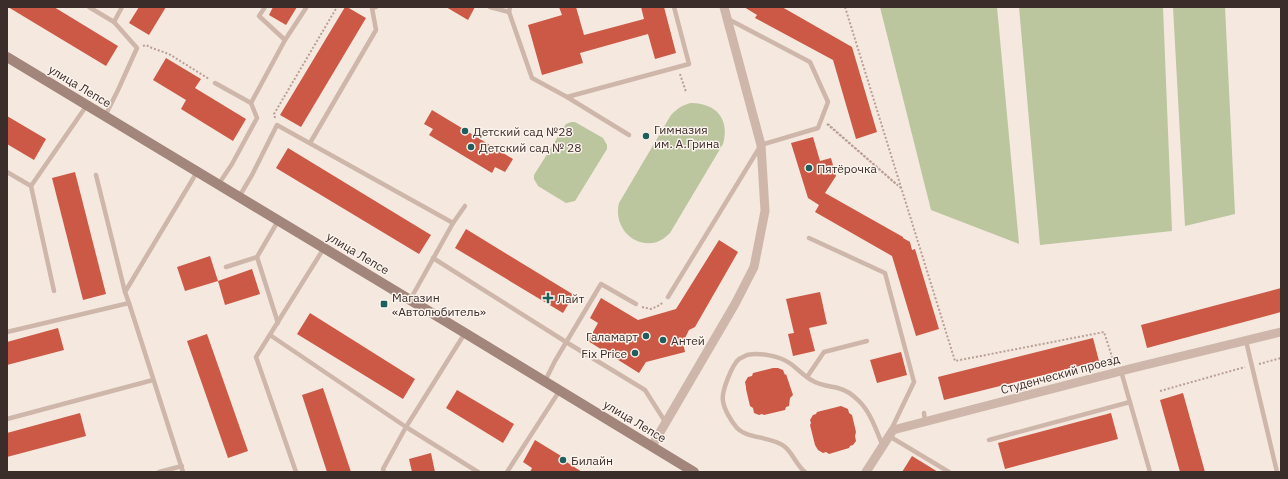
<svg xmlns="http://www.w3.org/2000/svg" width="1288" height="479" viewBox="0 0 1288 479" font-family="'IBM Plex Sans',sans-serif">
<rect width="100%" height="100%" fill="#f4e8df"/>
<g fill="#bbc59e">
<polygon points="880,7 997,7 1019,244 931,210"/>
<polygon points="1019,7 1163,7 1172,231 1040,245"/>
<polygon points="1173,7 1225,7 1235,214 1185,226"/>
<path d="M691 103C716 103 730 119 723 144L670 233C666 237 662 240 657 242 633 249 613 226 619 203L671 115C677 109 682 105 691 103Z"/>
<polygon points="571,122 575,122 603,138 607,145 607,149 575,201 566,203 538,186 534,179 534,175 566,124"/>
</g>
<g fill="#cc5945">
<polygon points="8,7 54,7 118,46 106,66"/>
<polygon points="139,7 166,7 149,35 129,23"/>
<polygon points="273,7 297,7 286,25 269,15"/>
<polygon points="345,7 347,7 366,18 301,127 280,115"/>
<polygon points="446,7 475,7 468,20"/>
<polygon points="559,7 576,7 584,35 644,19 641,7 664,7 676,53 655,59 648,34 580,53 583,63 542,75 528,25 562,15"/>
<polygon points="744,7 782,7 852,47 877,132 856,139 833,60 755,18 757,15"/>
<polygon points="166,58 201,79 195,88 246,119 233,141 181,109 186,100 153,80"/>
<polygon points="432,110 513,159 505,172 495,167 492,173 429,135 433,129 424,124"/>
<polygon points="7,116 46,139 34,160 7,144"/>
<polygon points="813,137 820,161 831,158 836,176 825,193 903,237 903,238 910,242 912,250 915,249 939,329 916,336 892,256 815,212 819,205 808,198 791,143"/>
<polygon points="288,148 431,235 419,254 276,168"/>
<polygon points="75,172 106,294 83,300 52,178"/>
<polygon points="466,229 574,295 563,313 455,248"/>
<polygon points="719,240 738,252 695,327 689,330 683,342 685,352 646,362 639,373 588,341 598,323 590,318 601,298 638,320 676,309"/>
<polygon points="210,256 218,281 185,291 177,267"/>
<polygon points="252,269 260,294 225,305 218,281"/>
<polygon points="1281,288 1281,312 1147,348 1141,325"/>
<polygon points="820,292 827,324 809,328 815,351 793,356 788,334 794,333 786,299"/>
<polygon points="310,313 415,379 403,399 297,334"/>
<polygon points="58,328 64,350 7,365 7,342"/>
<polygon points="207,334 248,451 228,458 187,341"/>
<polygon points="1093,338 1099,361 944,400 938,377"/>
<polygon points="901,352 907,375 877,383 870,360"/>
<polygon points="773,368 778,368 783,370 785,375 786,374 793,395 790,398 789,406 786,407 785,410 764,415 762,414 759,415 754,413 753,408 750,406 746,389 746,387 745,382 748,377 752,376 753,373"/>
<polygon points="323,388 351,472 327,472 302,395"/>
<polygon points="457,390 514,424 503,443 446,408"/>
<polygon points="1183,393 1205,472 1180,472 1160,400"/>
<polygon points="841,406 848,409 849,413 852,415 856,432 855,436 856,441 853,445 850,446 849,448 829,454 826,452 823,453 818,450 815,445 810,425 811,423 810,420 813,415 816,414 817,412"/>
<polygon points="80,413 86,436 7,457 7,433"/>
<polygon points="1111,413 1118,439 1005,469 998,443"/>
<polygon points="535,440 566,459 565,461 582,472 530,472 532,468 523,462"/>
<polygon points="431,453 435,472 412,472 409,459"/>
<polygon points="912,456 938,472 902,472"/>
</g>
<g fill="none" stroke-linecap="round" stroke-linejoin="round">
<g stroke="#baa094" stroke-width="2" stroke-dasharray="2 2" stroke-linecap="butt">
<polyline points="845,7 955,361 1104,332 1114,363"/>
<polyline points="143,46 146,45 152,48 169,54 209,79"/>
<polyline points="680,74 686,92"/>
<polyline points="275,118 274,114 337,7"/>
<polyline points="827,124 901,188"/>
<polyline points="828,124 896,184"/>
<polyline points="642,307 651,309 660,305 663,302"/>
<polyline points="1259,364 1281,358"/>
<polyline points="1160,391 1245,367"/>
</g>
<g stroke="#ceb7aa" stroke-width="4.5">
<polyline points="89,7 114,22 137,48 118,90 105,116"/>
<polyline points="265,7 259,16 285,40"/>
<polyline points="490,7 509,12"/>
<polyline points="510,7 509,12 532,78 567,97 689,64 674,7"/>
<polyline points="114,22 122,7"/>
<polyline points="215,83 251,103 257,118 232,164 218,185"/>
<polyline points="567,97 629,135"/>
<polyline points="251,103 285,40 306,8"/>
<polyline points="310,143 376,30 372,8 376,7"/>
<polyline points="7,172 31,186 54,291"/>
<polyline points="96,175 125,292"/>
<polyline points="31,186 87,105"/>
<polyline points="239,197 252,175 277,125 453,223 410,300"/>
<polyline points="453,223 465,206"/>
<polyline points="809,238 885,273 914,382 891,430"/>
<polyline points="257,257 278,323"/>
<polyline points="433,258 566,342 645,390 666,423"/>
<polyline points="226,267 257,257 278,221"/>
<polyline points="668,297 761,145 818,128 828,102 810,62 728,19"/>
<polyline points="129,303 125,292 197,172"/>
<polyline points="7,332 129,303 183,472"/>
<polyline points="270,335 406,427 478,472"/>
<polyline points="1246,341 1277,472"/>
<polyline points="1121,371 1150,472"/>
<polyline points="807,377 824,352 867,341"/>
<polyline points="545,381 555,361 601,284 636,304"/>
<polyline points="924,413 925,422"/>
<polyline points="7,419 153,380"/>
<polyline points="889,436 949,472"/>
<polyline points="989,440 1130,402"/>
<polyline points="159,472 182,466"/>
<polyline points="296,472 256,357 324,248"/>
<polyline points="384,472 383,469 406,427 465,333"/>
<polyline points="507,472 560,390"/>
<path d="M805 472C796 465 793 453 784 446 770 436 748 439 737 428 731 421 724 409 723 401 721 392 732 365 739 359 741 358 745 356 747 355 760 352 780 356 791 364 799 370 806 378 815 382 823 386 830 386 838 388 846 390 854 396 859 401 871 413 876 430 883 446"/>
</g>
<g stroke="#ceb7aa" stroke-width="9">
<polyline points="652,446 735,304 754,267 765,211 761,145 724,7"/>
<polyline points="866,472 893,430 1129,369 1281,332"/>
</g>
<polyline stroke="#a2857b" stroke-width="10" points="7,57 465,333 694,472"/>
</g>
<g fill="#1c5f5d" stroke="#fbf3ec" stroke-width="1.5">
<circle cx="465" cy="131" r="4"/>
<circle cx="646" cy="136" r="4"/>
<circle cx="471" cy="147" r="4"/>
<circle cx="809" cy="168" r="4"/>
<path d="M546 292h4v4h4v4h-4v4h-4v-4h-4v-4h4z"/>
<rect x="380" y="300" width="8" height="8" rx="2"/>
<circle cx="646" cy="336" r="4"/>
<circle cx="663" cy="340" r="4"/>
<circle cx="635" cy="353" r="4"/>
<circle cx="563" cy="460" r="4"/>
</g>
<g text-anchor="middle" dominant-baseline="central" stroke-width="3" stroke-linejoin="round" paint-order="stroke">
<g font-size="12" fill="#3b2d2a" stroke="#fbf3ec">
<text transform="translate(80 86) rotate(31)">улица Лепсе</text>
<text transform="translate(358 253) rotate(31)">улица Лепсе</text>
<text transform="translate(1060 374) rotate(-15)">Студенческий проезд</text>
<text transform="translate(635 421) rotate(31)">улица Лепсе</text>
</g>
<g font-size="12" fill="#3b2d2a" stroke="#fbf3ec" text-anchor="start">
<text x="654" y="129">Гимназия<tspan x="654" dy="14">им. А.Грина</tspan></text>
<text x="473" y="131">Детский сад №28</text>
<text x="479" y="147">Детский сад № 28</text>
<text x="817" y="168">Пятёрочка</text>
<text x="392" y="297">Магазин<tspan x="392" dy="14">«Автолюбитель»</tspan></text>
<text x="557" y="298">Лайт</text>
<text x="638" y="336" text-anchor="end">Галамарт</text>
<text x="671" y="340">Антей</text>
<text x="627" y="353" text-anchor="end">Fix Price</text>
<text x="571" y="460">Билайн</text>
</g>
</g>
<rect width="1288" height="479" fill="none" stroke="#3b2d2a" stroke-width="16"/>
</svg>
